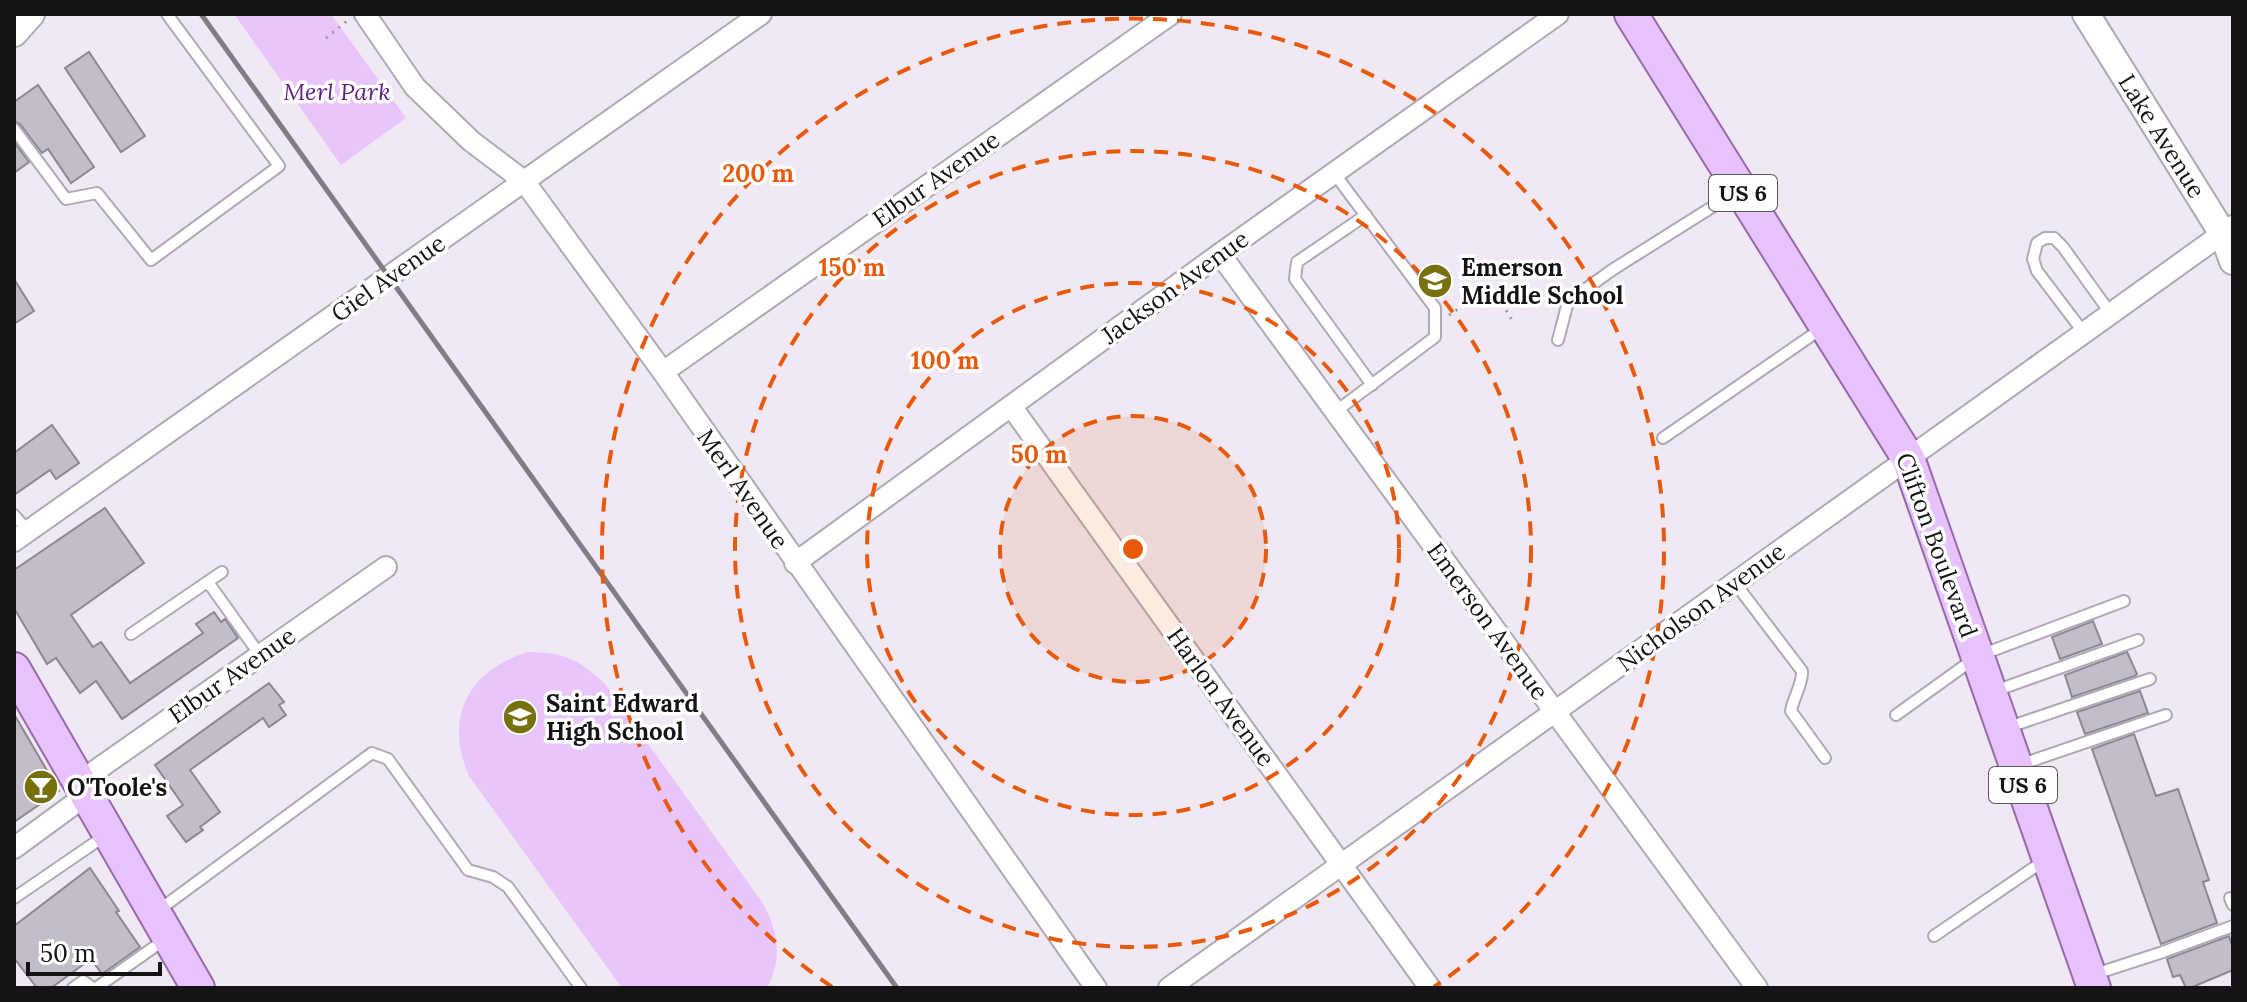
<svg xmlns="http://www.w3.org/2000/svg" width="2247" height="1002" viewBox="0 0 2247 1002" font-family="Lora,serif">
<rect width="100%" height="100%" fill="#f0e9f4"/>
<g fill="#e8c5fb">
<polygon points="234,14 331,14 406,118 341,165"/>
<path d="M528 652C564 652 580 660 605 684L762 902C778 930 783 958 767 988H622L469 776C443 717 469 670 528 652Z"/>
</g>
<g fill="#c3bdc7" stroke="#8d8791" stroke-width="2">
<polygon points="89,52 145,136 121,152 65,68"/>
<polygon points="38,85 94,167 71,183 48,149 42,153 20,124 14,121 14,102"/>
<polygon points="14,142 29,162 14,173"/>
<polygon points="14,279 34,311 14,324"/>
<polygon points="52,425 79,463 56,479 50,470 14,495 14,453"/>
<polygon points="105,508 144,563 71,615 93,647 101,642 130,683 203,633 196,624 214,612 221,622 225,619 238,638 122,719 96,681 80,693 56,658 47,664 14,608 14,570"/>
<polygon points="2093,621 2102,644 2060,659 2052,637"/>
<polygon points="2127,652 2137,674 2135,676 2072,697 2065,675"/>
<polygon points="269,683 284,702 279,705 286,715 269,727 263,718 190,770 220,812 200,827 203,830 186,842 167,816 183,805 155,765"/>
<polygon points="2140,691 2148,713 2085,734 2077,712"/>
<polygon points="14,714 59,791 14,822"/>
<polygon points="2134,734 2156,796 2178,789 2209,880 2203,882 2217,923 2161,944 2092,749"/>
<polygon points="90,868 119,911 116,912 140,947 102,974 91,959 51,988 37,988 14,958 14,926"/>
<polygon points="2229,936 2233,949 2233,970 2190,988 2186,988 2180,975 2173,977 2167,959"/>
</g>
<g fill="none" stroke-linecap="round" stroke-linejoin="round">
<g stroke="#b0a9b4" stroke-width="14">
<g id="service">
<polyline points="14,129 66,199 97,193 151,260 279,166 167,14"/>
<polyline points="1334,173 1435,308 1435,337 1335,412"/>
<polyline points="1366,215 1297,262 1295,279 1372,385"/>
<polyline points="2084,333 2037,271 2033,259 2037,243 2045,238 2054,238 2063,247 2111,314"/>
<polyline points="1558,340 1568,302 1612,270 1736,192"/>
<polyline points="1663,438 1821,329"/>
<polyline points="14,515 28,531"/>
<polyline points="208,582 260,655"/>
<path d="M1735 583 1802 671C1803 684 1793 698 1791 711L1825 758"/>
<polyline points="131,634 222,572"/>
<polyline points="1992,692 2138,640"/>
<polyline points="1896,715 1978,656 2124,601"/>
<polyline points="2009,727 2150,679"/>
<polyline points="2022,764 2166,715"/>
<polyline points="14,898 106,835"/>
<polyline points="2230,898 2233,905"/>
<polyline points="159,910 372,753 388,759 468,870 493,877 508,887 581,988"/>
<polyline points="1934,936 2045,860"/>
<polyline points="2095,974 2160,953 2233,926"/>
<polyline points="73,988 83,981 93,988"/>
<polyline points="96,988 167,938"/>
</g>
</g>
<g stroke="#b0a9b4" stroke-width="24">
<g id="minor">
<polyline points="365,14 415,87 471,141 524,181 663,372 1096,988"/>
<polyline points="1220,254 1757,988"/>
<polyline points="663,372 1171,14"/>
<polyline points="1011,406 1430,988"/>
<polyline points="14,541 761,14"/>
<polyline points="795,563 1220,254 1558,14"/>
<polyline points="78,783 386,567"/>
<polyline points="14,848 85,796"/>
<polyline points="1169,988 2233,226"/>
</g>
</g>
<g stroke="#b0a9b4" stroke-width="30">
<g id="tertiary">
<polyline points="2086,14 2223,234 2233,261"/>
<polyline points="14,33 31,14"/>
</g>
</g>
<g stroke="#946aab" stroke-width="36">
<g id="primary">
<polyline points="1631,14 1908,458 2094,988"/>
<polyline points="14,669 198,988"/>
</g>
</g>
<g stroke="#9d98a0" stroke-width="3" stroke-dasharray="2 6" stroke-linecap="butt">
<polyline points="326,38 347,21"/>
<polyline points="1449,315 1492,286 1512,320"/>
</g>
<use href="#service" stroke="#fff" stroke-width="10"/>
<use href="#minor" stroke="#fff" stroke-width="20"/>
<use href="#tertiary" stroke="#fff" stroke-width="26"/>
<use href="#primary" stroke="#e8c2fd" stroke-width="32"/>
<polyline stroke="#817d84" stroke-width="5" points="201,14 897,988"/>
</g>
<circle cx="1133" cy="549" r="133" fill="#e8590c" fill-opacity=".12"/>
<g fill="none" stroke="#e8590c" stroke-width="4" stroke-dasharray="14 10">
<circle cx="1133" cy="549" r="133"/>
<circle cx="1133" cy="549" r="266"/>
<circle cx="1133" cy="549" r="398"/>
<path d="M832 987A531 531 0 1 1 1434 987"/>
</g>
<defs>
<g id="school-disc" transform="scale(1.8)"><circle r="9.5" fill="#786f0d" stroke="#fff"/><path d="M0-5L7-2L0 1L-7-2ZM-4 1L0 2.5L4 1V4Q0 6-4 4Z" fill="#fff"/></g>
<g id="bar-disc" transform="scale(1.8)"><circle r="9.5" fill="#786f0d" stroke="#fff"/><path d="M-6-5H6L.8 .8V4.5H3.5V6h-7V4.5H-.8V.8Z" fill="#fff"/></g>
</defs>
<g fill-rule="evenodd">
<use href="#school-disc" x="1435" y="281"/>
<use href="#school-disc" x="520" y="717"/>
<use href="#bar-disc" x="41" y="787"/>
</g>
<g text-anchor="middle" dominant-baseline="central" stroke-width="7" stroke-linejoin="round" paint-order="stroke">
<g fill="#fff" stroke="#5b5a5c" stroke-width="2">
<rect x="1709" y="175" width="68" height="36" rx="6"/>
<rect x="1989" y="767" width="68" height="36" rx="6"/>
</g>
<g font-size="22" font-weight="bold" fill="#151316">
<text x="1743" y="193">US 6</text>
<text x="2023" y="785">US 6</text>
</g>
<g font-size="24" font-style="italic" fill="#642382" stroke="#fff">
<text x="337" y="91">Merl Park</text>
</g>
<g font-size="24" fill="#151316" stroke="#fff">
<text transform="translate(2162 136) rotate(58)">Lake Avenue</text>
<text transform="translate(936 179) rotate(-35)">Elbur Avenue</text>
<text transform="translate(388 278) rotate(-35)">Giel Avenue</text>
<text transform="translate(1175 287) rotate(-36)">Jackson Avenue</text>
<text transform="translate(743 489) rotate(55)">Merl Avenue</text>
<text transform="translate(1937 545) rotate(70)">Clifton Boulevard</text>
<text transform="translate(1701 607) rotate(-36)">Nicholson Avenue</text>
<text transform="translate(1488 621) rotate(54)">Emerson Avenue</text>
<text transform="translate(232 675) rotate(-35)">Elbur Avenue</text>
<text transform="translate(1221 697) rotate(54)">Harlon Avenue</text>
</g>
<g font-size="24" font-weight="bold" fill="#151316" stroke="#fff" text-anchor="start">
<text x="1461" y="267">Emerson<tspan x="1461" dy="28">Middle School</tspan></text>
<text x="546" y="703">Saint Edward<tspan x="546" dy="28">High School</tspan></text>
<text x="67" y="787">O'Toole's</text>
</g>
</g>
<circle cx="1133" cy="549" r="12" fill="#e8590c" stroke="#fff" stroke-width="4"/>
<g font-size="24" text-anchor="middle" font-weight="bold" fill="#e8590c" stroke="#fff" stroke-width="7" stroke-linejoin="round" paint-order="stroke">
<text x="758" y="182">200 m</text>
<text x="852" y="276">150 m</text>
<text x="945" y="369">100 m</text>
<text x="1039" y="463">50 m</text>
</g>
<rect width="2247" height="1002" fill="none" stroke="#151316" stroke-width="32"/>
<path d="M28 962v12h132v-12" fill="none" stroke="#151316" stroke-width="4"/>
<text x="40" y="962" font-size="24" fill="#151316" stroke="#ffffff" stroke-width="6" paint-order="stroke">50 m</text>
</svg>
